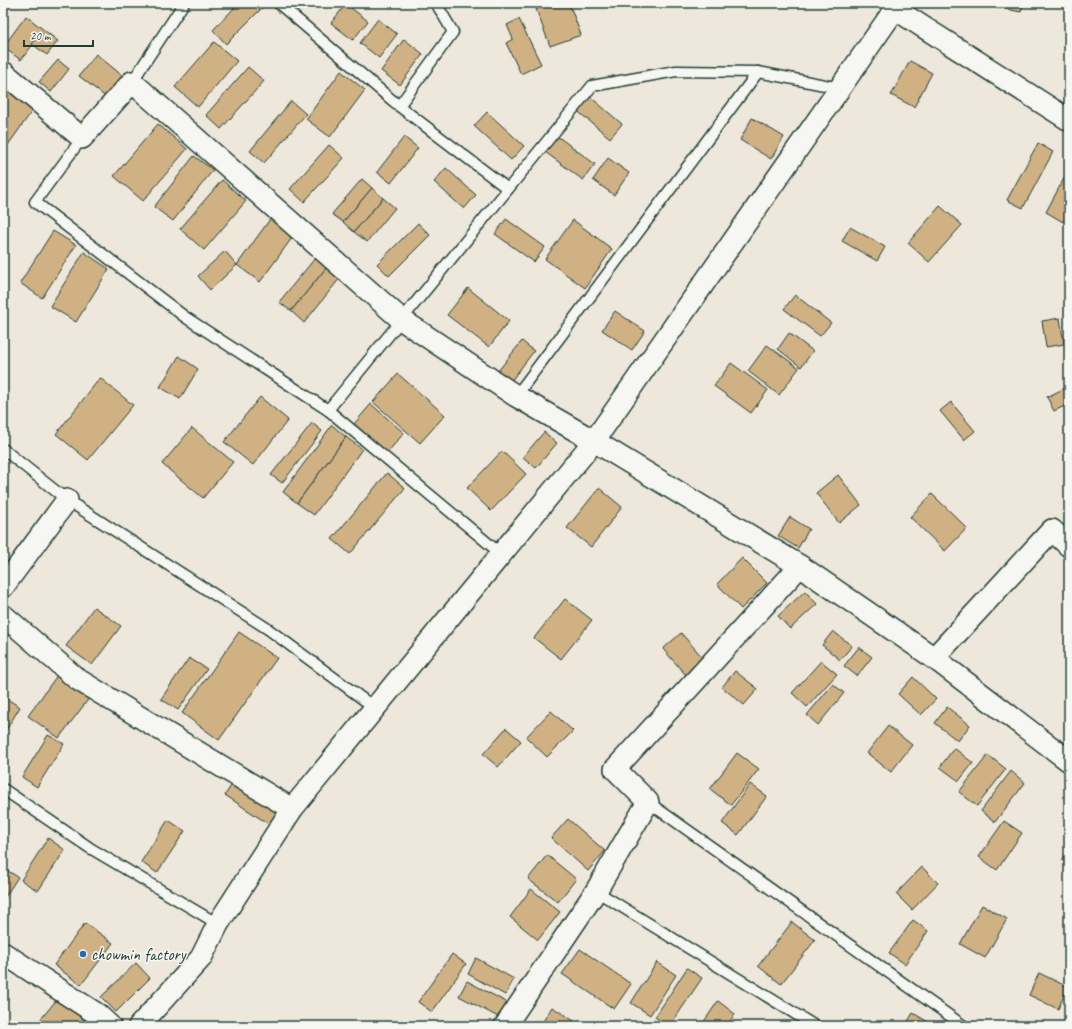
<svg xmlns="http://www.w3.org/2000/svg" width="1072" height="1029" viewBox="0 0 1072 1029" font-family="Caveat,sans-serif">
<rect width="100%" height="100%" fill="#eee8dc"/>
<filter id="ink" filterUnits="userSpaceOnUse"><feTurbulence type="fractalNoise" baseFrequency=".025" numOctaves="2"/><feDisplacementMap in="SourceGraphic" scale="8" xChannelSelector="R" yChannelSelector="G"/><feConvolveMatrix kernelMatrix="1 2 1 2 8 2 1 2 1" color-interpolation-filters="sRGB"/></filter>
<g filter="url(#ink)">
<g fill="#d0b184" stroke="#1f3d34">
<polygon points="239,3 267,3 226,44 213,30"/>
<polygon points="553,3 569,3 581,35 550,46 536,9"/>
<polygon points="975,3 1023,3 1021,12"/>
<polygon points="346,4 368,21 353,40 331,23"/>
<polygon points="26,16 44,30 21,60 3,47"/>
<polygon points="378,19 397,34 379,58 360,43"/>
<polygon points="519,19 541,64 521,74 506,43 513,39 507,25"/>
<polygon points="44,30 58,41 47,55 32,44"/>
<polygon points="404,39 423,54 400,85 381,71"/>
<polygon points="214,42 237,61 198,107 175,87"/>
<polygon points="96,54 124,77 107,98 79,76"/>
<polygon points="58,60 69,69 51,92 39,82"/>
<polygon points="910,61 932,73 914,107 891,95"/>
<polygon points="248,67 264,81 221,129 206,115"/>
<polygon points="341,71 365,90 330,137 306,119"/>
<polygon points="7,87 35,107 3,152 3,93"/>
<polygon points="587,94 622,124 610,138 575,109"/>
<polygon points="291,101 306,114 264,163 250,151"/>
<polygon points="487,112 524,146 511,160 474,126"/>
<polygon points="752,118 784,137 771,159 740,140"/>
<polygon points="158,124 187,149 143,201 114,176"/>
<polygon points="553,133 595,164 583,180 541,149"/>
<polygon points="404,137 418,148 391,183 377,172"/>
<polygon points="1038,143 1053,152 1023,208 1007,200"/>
<polygon points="329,145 344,158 304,202 290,189"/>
<polygon points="194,156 213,170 173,221 154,207"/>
<polygon points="608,158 629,173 614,195 593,180"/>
<polygon points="446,168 476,195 464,209 434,182"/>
<polygon points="1069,169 1069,211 1063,222 1046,212"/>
<polygon points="362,179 372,188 343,222 332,214"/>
<polygon points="222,180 246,201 204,250 180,229"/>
<polygon points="372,188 383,198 354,232 343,222"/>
<polygon points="383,198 395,208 367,242 354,232"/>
<polygon points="940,206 962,225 929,262 908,243"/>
<polygon points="273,215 297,231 260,282 237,265"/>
<polygon points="506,219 545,247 534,262 495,234"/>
<polygon points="573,220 612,249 585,288 545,259"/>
<polygon points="418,223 430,235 389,276 377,264"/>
<polygon points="850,227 885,247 877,261 842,241"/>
<polygon points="53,231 76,245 42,298 20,283"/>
<polygon points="225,251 237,265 210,290 198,276"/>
<polygon points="84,252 109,269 76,322 50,306"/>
<polygon points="316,257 327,267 291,311 279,302"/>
<polygon points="327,267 340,278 304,323 291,311"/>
<polygon points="468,288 509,321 489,347 447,315"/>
<polygon points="795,295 831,323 820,336 784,309"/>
<polygon points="615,311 645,331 632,350 602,330"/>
<polygon points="1060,318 1064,344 1046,347 1042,321"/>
<polygon points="789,333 813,351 801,367 778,349"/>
<polygon points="522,341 534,351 511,381 498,371"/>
<polygon points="767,345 799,368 779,395 748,371"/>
<polygon points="179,356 198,369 180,399 160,387"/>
<polygon points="731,363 768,390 751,413 714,386"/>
<polygon points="398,374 445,415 420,443 373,402"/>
<polygon points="100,378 133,405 88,460 56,434"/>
<polygon points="1069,386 1069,404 1054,411 1047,397"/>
<polygon points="260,397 288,420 253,465 224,442"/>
<polygon points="951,402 975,431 964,440 940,411"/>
<polygon points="371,404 404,433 387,453 354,424"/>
<polygon points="312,423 322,431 282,483 271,475"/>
<polygon points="332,425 346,437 297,503 283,492"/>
<polygon points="192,428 233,462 203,498 162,464"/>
<polygon points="544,432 557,443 536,468 523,457"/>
<polygon points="346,437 362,449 314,515 297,503"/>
<polygon points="502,451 526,474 491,511 467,488"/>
<polygon points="387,473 405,488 350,554 332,539"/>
<polygon points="838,475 861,505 839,523 816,493"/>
<polygon points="599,488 622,507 591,547 567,528"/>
<polygon points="932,494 967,528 945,551 910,517"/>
<polygon points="790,517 809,529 798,548 778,536"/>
<polygon points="742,558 767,583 741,609 717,584"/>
<polygon points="805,591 817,604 790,629 778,616"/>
<polygon points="565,599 592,620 561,659 534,638"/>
<polygon points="94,607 121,626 92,665 66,646"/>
<polygon points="833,631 852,646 840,660 822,645"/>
<polygon points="239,632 277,658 219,740 182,713"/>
<polygon points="681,633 704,659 686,675 663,649"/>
<polygon points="859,647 872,657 857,676 844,666"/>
<polygon points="189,658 207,669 178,710 161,699"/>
<polygon points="821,661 837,674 807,707 792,693"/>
<polygon points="735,671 758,689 744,705 722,687"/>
<polygon points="58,674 90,697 59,738 28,716"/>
<polygon points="913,677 936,699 921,715 898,694"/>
<polygon points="833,684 844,693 818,725 807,715"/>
<polygon points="4,697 20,707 3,735 3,699"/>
<polygon points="947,707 970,725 958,741 935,723"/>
<polygon points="551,711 573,731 547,757 526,737"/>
<polygon points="888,726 912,745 891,772 867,753"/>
<polygon points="506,728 521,741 498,767 483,754"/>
<polygon points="48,735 64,744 37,787 22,777"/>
<polygon points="954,748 973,763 959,781 940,767"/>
<polygon points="737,753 759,769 731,805 710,789"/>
<polygon points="988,755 1006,769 977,806 959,792"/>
<polygon points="1011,771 1025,783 995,822 981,811"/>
<polygon points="235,780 283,813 273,827 225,795"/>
<polygon points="750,784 767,796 738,835 722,823"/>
<polygon points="568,819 605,851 588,871 551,838"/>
<polygon points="168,820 185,831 157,873 141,862"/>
<polygon points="1004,821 1022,833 997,870 979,857"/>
<polygon points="48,838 65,850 38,891 21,880"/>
<polygon points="1069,851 1069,865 1062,860"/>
<polygon points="547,855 576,879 558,902 528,879"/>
<polygon points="922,867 938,883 912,910 896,894"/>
<polygon points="3,868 18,877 3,900"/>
<polygon points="531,889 560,912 538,940 510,917"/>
<polygon points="982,905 1007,919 985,958 960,944"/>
<polygon points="913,920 928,931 905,964 889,953"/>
<polygon points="792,922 815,940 781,984 758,966"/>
<polygon points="85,923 113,943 81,985 54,965"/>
<polygon points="580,949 631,984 614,1009 562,974"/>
<polygon points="452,954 466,964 432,1012 418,1002"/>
<polygon points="476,958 514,979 505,995 468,974"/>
<polygon points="657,962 676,975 650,1015 631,1003"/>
<polygon points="136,963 150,978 116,1012 101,997"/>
<polygon points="687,968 702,978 670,1026 668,1026 655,1017"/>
<polygon points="1039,973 1068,987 1058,1009 1029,995"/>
<polygon points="467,981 508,1003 500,1018 459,996"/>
<polygon points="58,998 89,1024 87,1026 37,1026 36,1025"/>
<polygon points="718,1001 735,1014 727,1026 701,1026"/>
<polygon points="552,1007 582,1026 547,1026 542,1023"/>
<polygon points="913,1013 930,1023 928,1026 905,1026"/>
</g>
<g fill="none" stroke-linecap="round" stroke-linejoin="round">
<g stroke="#1f3d34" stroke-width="13">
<g id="service">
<polyline points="278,3 399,106 508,189"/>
<polyline points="132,82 184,3"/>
<polyline points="399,106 453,32 436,3"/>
<polyline points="82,138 35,202 185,317 328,410 501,554"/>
<polyline points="516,396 758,72"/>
<polyline points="328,410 592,86 676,71 758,72 840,88"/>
<polyline points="3,449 67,500 268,629 375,708"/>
<polyline points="3,789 90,848 218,924"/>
<polyline points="648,802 964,1026"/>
<polyline points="596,891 815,1026"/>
</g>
</g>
<g stroke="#1f3d34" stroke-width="24">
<g id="minor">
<polyline points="894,3 895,9 1069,120"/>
<polyline points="3,72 82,138 132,82 402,320 516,396 594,441 800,566 934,658 1069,761"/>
<polyline points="3,587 67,500"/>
<polyline points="3,615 77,679 292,809"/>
<polyline points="934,658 1052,530 1069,546"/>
<polyline points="3,953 97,1014 110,1026"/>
<polyline points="139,1026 201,958 218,924 292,809 594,441 895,9"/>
<polyline points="505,1026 596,891 648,802 615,769 800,566"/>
</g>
</g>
<use href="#service" stroke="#f6f6f2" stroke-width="10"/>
<use href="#minor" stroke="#f6f6f2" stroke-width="21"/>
</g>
</g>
<circle fill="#1f6fb2" stroke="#f6f6f2" stroke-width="1.5" cx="83" cy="954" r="4"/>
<g text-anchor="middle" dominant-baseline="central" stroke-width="3" stroke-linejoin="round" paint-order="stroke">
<g font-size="17" fill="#1f3d34" stroke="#f6f6f2" text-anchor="start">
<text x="91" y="954">chowmin factory</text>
</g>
</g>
<rect width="1072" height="1029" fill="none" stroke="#f6f6f2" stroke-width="16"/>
<rect x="8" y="8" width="1056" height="1013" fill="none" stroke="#1f3d34" stroke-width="1.5" filter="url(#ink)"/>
<path d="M24 40v6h69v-6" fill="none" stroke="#1f3d34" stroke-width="2"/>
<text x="30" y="40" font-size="12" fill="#1f3d34" stroke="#f6f6f2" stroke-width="3" paint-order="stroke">20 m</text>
</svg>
